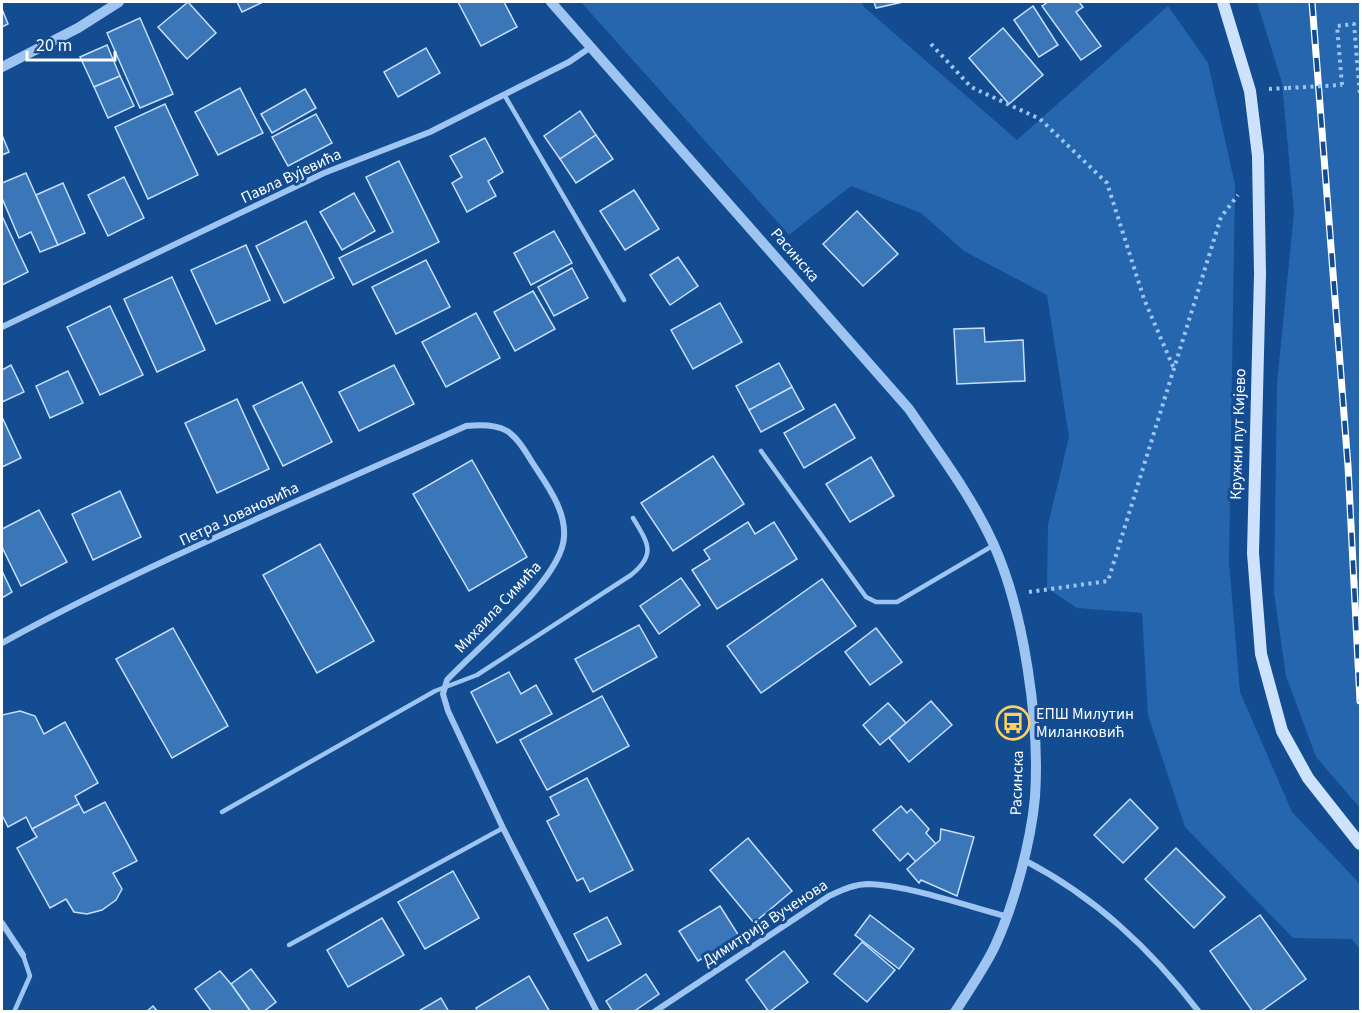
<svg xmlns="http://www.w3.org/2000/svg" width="1362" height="1013" viewBox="0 0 1362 1013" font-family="'Source Sans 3',sans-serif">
<rect width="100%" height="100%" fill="#134c90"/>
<g fill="#2566af">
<polygon points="581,2 861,2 864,7 1017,140 1168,6 1208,63 1235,185 1229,562 1240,692 1292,812 1360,884 1360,950 1352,939 1293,938 1185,827 1148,715 1142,613 1077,608 1047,588 1048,525 1069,437 1047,295 964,251 921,213 851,186 789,235"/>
<polygon points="1257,2 1360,2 1360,808 1316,757 1286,676 1274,593 1277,383 1294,212 1282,83"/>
</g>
<g fill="#3b76b9" stroke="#c6dffc" stroke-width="1.5">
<polygon points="188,2 216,33 187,59 158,27"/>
<polygon points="237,2 263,2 242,12"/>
<polygon points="458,2 504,2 517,27 481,46"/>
<polygon points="874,2 903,2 876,8"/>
<polygon points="1048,2 1079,2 1083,7 1076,12 1101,46 1081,60 1042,6"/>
<polygon points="1033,6 1058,45 1039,57 1014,20"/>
<polygon points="2,9 8,24 2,27"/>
<polygon points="140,18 173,94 140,108 107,33"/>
<polygon points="1003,28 1043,75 1009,104 969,58"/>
<polygon points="107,45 120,76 94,87 80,57"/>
<polygon points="426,48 440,73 398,97 384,72"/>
<polygon points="120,76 134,106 108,118 94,87"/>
<polygon points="240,88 263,133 218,155 195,112"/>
<polygon points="305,89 316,108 272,133 261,114"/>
<polygon points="165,104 198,175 148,199 115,127"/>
<polygon points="580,111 596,135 560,159 544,136"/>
<polygon points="316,114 332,143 288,166 272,137"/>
<polygon points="2,135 9,152 2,155"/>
<polygon points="596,135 613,159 576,183 560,159"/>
<polygon points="485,138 503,172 488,181 496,196 467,212 452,183 462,177 450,156"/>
<polygon points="399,161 439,242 353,285 339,258 393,232 366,177"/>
<polygon points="26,173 58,245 40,252 31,232 19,238 2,198 2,183"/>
<polygon points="124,177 144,218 108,236 88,195"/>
<polygon points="63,183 85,233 58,245 36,195"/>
<polygon points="634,190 659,229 625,250 600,211"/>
<polygon points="354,193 375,231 342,250 320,212"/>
<polygon points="857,211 898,254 863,286 823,244"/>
<polygon points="2,216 28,272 2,285"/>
<polygon points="306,221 334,278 284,303 256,246"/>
<polygon points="554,231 572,263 531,285 514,253"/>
<polygon points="246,245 270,300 216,324 191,270"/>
<polygon points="678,257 698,286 670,305 650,275"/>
<polygon points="426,260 450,307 396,334 372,287"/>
<polygon points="572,268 588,298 554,316 538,287"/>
<polygon points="172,277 205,350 157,372 124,299"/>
<polygon points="533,291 555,329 515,351 494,312"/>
<polygon points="720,303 742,342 693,369 671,330"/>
<polygon points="110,306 143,375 100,395 67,327"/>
<polygon points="476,313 500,358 446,387 422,342"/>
<polygon points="984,328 985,342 1023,340 1025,381 957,384 954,329"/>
<polygon points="779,363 792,387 749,410 736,386"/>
<polygon points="11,365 24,392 2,402 2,370"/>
<polygon points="394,365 414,404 359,431 339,392"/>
<polygon points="68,371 83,403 50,418 36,386"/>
<polygon points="302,382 332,442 283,466 253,406"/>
<polygon points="792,387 804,409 761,432 749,410"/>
<polygon points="237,399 269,469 217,493 185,423"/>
<polygon points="835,404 855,438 804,468 784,433"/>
<polygon points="2,417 21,458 2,467"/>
<polygon points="713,456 744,504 673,551 641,503"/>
<polygon points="871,457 894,496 850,522 826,484"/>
<polygon points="472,460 527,557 469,591 413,494"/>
<polygon points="120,491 141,537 93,560 72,514"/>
<polygon points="39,510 67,562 21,586 2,547 2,529"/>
<polygon points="748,522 755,534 774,522 797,559 717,609 692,570 710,559 704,550"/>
<polygon points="320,544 374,641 317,673 263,575"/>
<polygon points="2,571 12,592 2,598"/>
<polygon points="681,578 700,605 659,634 640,606"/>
<polygon points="822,579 856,626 761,693 727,646"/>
<polygon points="639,625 657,657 593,692 575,659"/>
<polygon points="173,628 228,726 172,758 116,659"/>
<polygon points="876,628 902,662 870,685 845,652"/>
<polygon points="509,672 521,694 536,685 552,714 497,743 471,692"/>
<polygon points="602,696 629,746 547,790 520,740"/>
<polygon points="931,701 952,725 909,762 889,738"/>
<polygon points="888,703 906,723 880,745 863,725"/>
<polygon points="20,711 35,716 44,734 65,722 98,783 75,796 79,804 32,829 26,817 8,827 2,815 2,715"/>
<polygon points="587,778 633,870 590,892 583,878 577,881 547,821 559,815 550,797"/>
<polygon points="1130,799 1158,828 1123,863 1094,835"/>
<polygon points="105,802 137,861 113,873 122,889 116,900 102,910 87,914 74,912 66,899 50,908 17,848 37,837 32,829 79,804 84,813"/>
<polygon points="901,806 907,813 911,809 929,829 926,833 936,844 916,862 908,853 900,861 873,830"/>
<polygon points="941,829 974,837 957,896 921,880 919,883 907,869 940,840"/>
<polygon points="748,838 792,891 754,923 710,870"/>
<polygon points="1176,848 1225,897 1194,928 1145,879"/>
<polygon points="453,871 479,918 425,949 398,902"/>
<polygon points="720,906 739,936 698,961 679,931"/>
<polygon points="870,915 914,949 899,969 855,935"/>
<polygon points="1260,915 1306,979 1260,1012 1253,1012 1210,951"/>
<polygon points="607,917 621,944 588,961 574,934"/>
<polygon points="382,918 404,955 348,987 327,950"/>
<polygon points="862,942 895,970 867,1002 834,974"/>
<polygon points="784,951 808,982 769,1012 746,980"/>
<polygon points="251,969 276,1002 263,1012 251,1012 231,984"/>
<polygon points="220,971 231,984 251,1012 212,1012 195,989"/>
<polygon points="646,974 659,994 633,1012 613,1012 606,1001"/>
<polygon points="529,976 550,1012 478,1012 476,1008"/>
<polygon points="441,998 449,1012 417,1012"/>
<polygon points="153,1006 158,1012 146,1012"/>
</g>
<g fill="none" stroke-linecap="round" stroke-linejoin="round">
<g stroke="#9ec5f2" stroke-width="4" stroke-dasharray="3 4.5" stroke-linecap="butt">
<polyline points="931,44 971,87 1040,119 1107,183 1144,299 1174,369"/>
<polyline points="1342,85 1337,26 1354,24 1360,96"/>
<polyline points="1269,89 1288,88"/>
<polyline points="1029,592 1108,581 1221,217 1238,195"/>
</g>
<g stroke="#9ec5f2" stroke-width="4.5">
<polyline points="505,96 624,300"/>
<polyline points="761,451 866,597 876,602 897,602 994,545"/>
<path d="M222 812 435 691 477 675 631 575C657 554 648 543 633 518"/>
<polyline points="289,945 503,828"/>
<polyline points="14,1012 30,976 23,955"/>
</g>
<g stroke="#9ec5f2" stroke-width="6">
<polyline points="2,327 324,173 430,132 569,62 591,47"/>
<path d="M2 643C151 561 311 496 466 426 504 422 513 430 532 462 546 484 566 509 564 537 562 579 477 648 447 680L443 694 448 711 503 828 597 1012"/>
<path d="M1024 860C1095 897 1150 948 1199 1012"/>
<polyline points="2,923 23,955"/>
<path d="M654 1012 829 896C842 890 854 884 869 884 907 885 967 906 1005 916"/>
</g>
<g stroke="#9ec5f2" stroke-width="10">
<path d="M551 2 909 409C939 453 971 495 993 543 1024 611 1040 723 1035 797 1031 842 1014 905 995 946 984 969 969 990 955 1012"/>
<polyline points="2,67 78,28 119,2"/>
</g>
<polyline stroke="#cde2fc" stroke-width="12" points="1223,2 1250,91 1258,156 1260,274 1253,553 1261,654 1282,731 1308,778 1360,844"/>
<g stroke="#fff" stroke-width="7">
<polyline id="rail" points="1312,2 1348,466 1360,701"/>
</g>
<use href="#rail" stroke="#134c90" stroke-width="4.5" stroke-dasharray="14" stroke-linecap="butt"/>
<polyline stroke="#9ec5f2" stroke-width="4" stroke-dasharray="3 4.5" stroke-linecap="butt" points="1288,88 1342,85"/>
</g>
<defs>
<g id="bus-ring" transform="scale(1.725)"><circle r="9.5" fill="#134c90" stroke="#ffce5f" stroke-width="1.5"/><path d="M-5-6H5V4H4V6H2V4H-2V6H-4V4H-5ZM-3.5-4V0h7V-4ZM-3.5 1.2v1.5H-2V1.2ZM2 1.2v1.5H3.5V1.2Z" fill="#ffce5f"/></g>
</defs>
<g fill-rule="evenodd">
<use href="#bus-ring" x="1013" y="723"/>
</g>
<g text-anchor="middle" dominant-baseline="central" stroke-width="6" stroke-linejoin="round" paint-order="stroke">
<g font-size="16" fill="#fff" stroke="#134c90">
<text transform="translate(291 176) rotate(-25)">Павла Вујевића</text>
<text transform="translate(795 255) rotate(49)">Расинска</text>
<text transform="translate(1238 434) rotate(-88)">Кружни пут Кијево</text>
<text transform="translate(239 514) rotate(-25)">Петра Јовановића</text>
<text transform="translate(498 607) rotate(-47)">Михаила Симића</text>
<text transform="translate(1017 783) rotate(-88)">Расинска</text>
<text transform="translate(765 923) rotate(-33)">Димитрија Вученова</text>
</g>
<g font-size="16" fill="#fff" stroke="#134c90" text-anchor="start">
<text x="1036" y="714">ЕПШ Милутин<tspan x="1036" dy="18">Миланковић</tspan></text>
</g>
</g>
<rect width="1362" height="1013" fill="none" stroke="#ffffff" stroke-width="6"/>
<path d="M27 51v9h88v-9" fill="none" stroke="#ffffff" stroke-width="3"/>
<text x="36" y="51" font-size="18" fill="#ffffff" stroke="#134c90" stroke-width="4.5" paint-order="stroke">20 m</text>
</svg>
